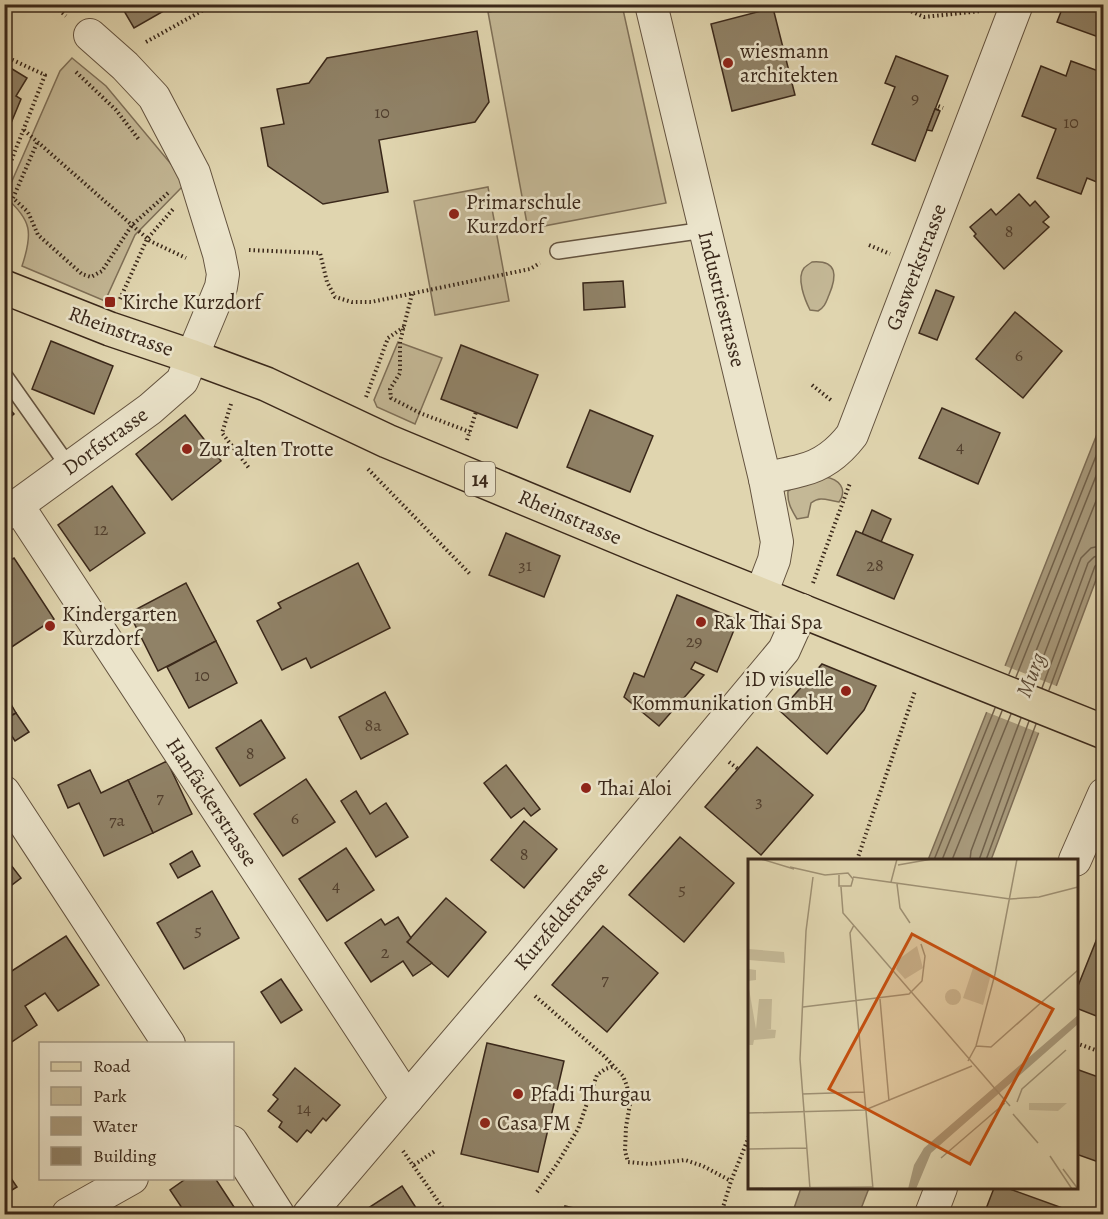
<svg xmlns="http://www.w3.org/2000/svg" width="1108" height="1219" viewBox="0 0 1108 1219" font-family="Alegreya,serif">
<rect width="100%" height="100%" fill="#e0d5af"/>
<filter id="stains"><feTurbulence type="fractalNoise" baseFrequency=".00333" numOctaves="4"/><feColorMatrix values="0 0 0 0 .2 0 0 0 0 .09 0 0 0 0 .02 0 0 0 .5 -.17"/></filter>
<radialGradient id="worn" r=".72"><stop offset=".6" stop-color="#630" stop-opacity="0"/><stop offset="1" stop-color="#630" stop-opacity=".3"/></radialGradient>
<g fill="#c4b896" stroke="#7f7058" stroke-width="1.5">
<polygon points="530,5 622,5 666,203 528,229 488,12"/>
<path d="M72 58 106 86 181 176 182 187 135 235 105 301 22 266C33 233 32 220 5 197L60 71Z"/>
<polygon points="488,187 509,301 435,315 414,201"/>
<path d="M812 262C838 260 837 276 829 295 826 302 825 307 818 311L810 310C805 300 796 278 804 268 806 266 809 264 812 262Z"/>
<polygon points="398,342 442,358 415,424 377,407 374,400"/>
<path d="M825 477C839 479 848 489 839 502 828 501 821 495 811 503L808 517 797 519C791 509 787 502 788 491L796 486Z"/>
</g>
<g fill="#a89a7c" stroke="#7c6c55" stroke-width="1.5">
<polygon points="1103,419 1103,561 991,860 928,860"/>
<polygon points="801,1188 869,1188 859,1214 792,1214"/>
</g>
<polygon fill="#e0d5af" points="1003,665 1059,687 1042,734 984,711"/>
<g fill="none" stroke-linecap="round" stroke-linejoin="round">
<g stroke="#71614b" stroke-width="1.5">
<polyline points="1009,674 1104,436"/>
<polyline points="1016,677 1104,456"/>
<polyline points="1024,681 1104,481"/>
<polyline points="1033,684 1081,558 1091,548 1104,545"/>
<polyline points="1042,688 1088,563 1094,557 1104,554"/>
<polyline points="1049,690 1095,566 1099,563 1104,562"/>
<polyline points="934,860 995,708"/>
<polyline points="942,860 1002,711"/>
<polyline points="952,860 1011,714"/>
<polyline points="970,860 971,851 1021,718"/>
<polyline points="979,860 1029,721"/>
<polyline points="986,860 1036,724"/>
</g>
</g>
<g fill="#908267" stroke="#3a281a" stroke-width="1.5">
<polygon points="120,4 176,4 134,28"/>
<polygon points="1064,4 1104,4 1104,39 1057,22"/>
<polygon points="773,8 795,95 732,111 711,24"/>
<polygon points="477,31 489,102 475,122 379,140 388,192 323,204 268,166 261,128 284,124 277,89 309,83 327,58"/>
<polygon points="896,56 948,76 915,161 872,144 895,87 885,83"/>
<polygon points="1071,61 1104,73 1104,185 1087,178 1081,194 1037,178 1056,129 1022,116 1041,66 1066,76"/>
<polygon points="4,64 27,78 16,96 21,99 4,140"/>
<polygon points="935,109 940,111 932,131 927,130"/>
<polygon points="1019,194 1030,206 1035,201 1049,217 1043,222 1049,227 1004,269 974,236 976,234 970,227 991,209 996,215"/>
<polygon points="623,281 625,307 584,310 583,283"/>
<polygon points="936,290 954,297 937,340 919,333"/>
<polygon points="1015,312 1062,351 1023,398 976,359"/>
<polygon points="51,341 113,366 94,414 32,389"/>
<polygon points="461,345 538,375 517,428 441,399"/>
<polygon points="4,403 14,414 4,423"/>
<polygon points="942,408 1000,433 978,484 919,458"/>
<polygon points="590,410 653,436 630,492 567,467"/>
<polygon points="185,415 221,461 172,500 136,454"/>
<polygon points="112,486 145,533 90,571 58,525"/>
<polygon points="872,510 891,519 881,542 862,534"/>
<polygon points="856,531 913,555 894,599 837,575"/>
<polygon points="506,533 560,556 544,597 489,575"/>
<polygon points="14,558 54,619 4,652 4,564"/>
<polygon points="358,563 390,628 311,668 306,658 282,670 257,621 281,608 278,603"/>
<polygon points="186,583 216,641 158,671 129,613"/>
<polygon points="677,595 738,620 717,672 695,662 691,669 704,675 659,726 624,697 634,673 644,677"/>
<polygon points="216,641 237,683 189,708 167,667"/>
<polygon points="822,664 876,686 864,710 827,754 780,711"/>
<polygon points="385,692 408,734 361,759 339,717"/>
<polygon points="8,699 16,713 4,720 4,701"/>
<polygon points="16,713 29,732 15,741 4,724 4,720"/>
<polygon points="261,720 285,758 240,786 216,748"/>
<polygon points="757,747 813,795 761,855 705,807"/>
<polygon points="167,761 192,814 153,833 128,780"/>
<polygon points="506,765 540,809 531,816 524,808 511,818 484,783"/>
<polygon points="90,770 101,793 128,780 153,833 104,856 79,803 68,808 58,785"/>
<polygon points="306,779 335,822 283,856 254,814"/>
<polygon points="356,791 370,814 386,803 408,837 376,857 341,801"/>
<polygon points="524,821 557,849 524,888 491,860"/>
<polygon points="680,837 734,883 684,942 629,895"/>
<polygon points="346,848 374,890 327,921 299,879"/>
<polygon points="192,851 200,866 178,878 170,864"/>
<polygon points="4,856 21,878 4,891"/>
<polygon points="212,891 239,938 184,969 157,923"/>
<polygon points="446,898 486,932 448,977 407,942"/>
<polygon points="398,917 411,938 407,942 432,963 413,976 403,961 371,982 345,943 381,919 385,925"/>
<polygon points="603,926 658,973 607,1032 552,985"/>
<polygon points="66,936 99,985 58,1011 45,993 25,1006 37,1025 4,1047 4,976"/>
<polygon points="1098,936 1104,938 1104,1019 1076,1008 1076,991"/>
<polygon points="281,979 302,1010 281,1023 261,992"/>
<polygon points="487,1043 564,1061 538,1172 461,1154"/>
<polygon points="295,1068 340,1105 326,1121 323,1118 311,1133 307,1130 297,1142 279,1127 282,1122 268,1111 278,1099 273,1095"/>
<polygon points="1076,1069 1104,1079 1104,1164 1076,1154"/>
<polygon points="4,1168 17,1187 4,1195"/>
<polygon points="187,1178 215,1178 236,1210 229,1214 186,1214 170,1190"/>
<polygon points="402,1186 420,1214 359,1214"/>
<polygon points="994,1188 1007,1188 1079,1214 984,1214"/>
<polygon points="565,1206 601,1214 563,1214"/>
</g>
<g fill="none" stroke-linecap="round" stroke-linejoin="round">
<g stroke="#64533f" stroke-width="18">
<g id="lane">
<polyline points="558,251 705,230"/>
<polyline points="4,375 69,467"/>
</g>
</g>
<g stroke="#64533f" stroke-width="34">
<g id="street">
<polyline points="651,4 765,479 777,542 774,560 761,594"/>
<path d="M765 479C777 475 789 474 802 470 823 465 839 452 852 435L1017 4"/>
<polyline points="18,506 407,1099"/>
<polyline points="4,515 150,409 182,381 221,287 223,274 219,254 194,173 154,97 125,66 90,35"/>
<polyline points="4,792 169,1044"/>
<polyline points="1075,860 1104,794"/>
<polyline points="232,1142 278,1214"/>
<polyline points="68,1214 132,1178"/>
<polyline points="309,1214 521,965 784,650 802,610"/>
<polyline points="931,1214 941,1188"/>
</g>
</g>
<g stroke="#3a281a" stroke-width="36">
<polyline id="primary" points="4,287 110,329 193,357 266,384 387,441 642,547 1104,732"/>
</g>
<g stroke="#3a281a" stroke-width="4" stroke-dasharray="1.5 3" stroke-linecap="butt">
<polyline points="52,4 66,16"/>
<polyline points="818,4 827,7 835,4"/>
<polyline points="895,4 924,17 981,11"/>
<polyline points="684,10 710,4"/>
<polyline points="146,42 207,8 205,4"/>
<polyline points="4,56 45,75 4,179"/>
<polyline points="76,72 116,110 140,141"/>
<polyline points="937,110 938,106 943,108"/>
<polyline points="24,130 150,241 186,258"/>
<polyline points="37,143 13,198 28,212 38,235 82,274 91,277 102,271 132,225 168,193"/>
<polyline points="869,245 890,254"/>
<polyline points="249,250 320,253 327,282 335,297 352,302 371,302 530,269 540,263"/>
<polyline points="412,294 400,342 400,373 390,389 391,398 420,413 470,432"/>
<polyline points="120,299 147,239 174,208"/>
<polyline points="812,385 832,401"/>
<polyline points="366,397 388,338 404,327"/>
<polyline points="231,404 222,433 249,468"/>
<polyline points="467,440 476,412"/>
<polyline points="368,469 470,574"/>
<polyline points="813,583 850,483"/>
<polyline points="729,762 738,769"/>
<polyline points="857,860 915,691"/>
<polyline points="535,996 604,1056 623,1076 627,1086 630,1104 626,1127 625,1151 628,1162 649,1164 685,1160 703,1166 731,1181"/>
<polyline points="1076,1043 1104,1053"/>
<polyline points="403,1151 447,1214"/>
<polyline points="414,1165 435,1151"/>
<polyline points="537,1192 557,1164 578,1129 597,1075 605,1069 614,1066"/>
<polyline points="721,1214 731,1181 750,1134"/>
</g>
<use href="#lane" stroke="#ebe4cb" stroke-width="15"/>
<use href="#street" stroke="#ebe4cb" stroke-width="32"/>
<use href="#primary" stroke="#e0d5af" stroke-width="33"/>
</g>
<g fill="#8f2418" stroke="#ebe4cb" stroke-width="2">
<circle cx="728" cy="63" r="6"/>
<circle cx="454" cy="214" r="6"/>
<rect x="104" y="296" width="12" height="12" rx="3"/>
<circle cx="187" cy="449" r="6"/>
<circle cx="701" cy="622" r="6"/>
<circle cx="50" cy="626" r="6"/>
<circle cx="846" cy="691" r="6"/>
<circle cx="586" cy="788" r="6"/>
<circle cx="518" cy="1094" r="6"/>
<circle cx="485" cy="1123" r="6"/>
</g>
<g text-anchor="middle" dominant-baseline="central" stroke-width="5" stroke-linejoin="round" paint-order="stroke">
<g font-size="18" fill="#503e2d">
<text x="915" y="98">9</text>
<text x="382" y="112">10</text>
<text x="1071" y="122">10</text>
<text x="1009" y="231">8</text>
<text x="1019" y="355">6</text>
<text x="960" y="446">4</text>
<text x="101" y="529">12</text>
<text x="525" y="565">31</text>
<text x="875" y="565">28</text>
<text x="694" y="641">29</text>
<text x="202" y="675">10</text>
<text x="373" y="725">8a</text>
<text x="250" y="753">8</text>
<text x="160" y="797">7</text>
<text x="759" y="801">3</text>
<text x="295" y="818">6</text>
<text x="117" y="820">7a</text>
<text x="524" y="854">8</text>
<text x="336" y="885">4</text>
<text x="682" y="889">5</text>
<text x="198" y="930">5</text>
<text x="385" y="952">2</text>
<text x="605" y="979">7</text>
<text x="304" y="1108">14</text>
</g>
<rect fill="#ebe4cb" stroke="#6f604f" stroke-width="1.5" x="465" y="462" width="30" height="34" rx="4.5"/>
<g font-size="20" font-weight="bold" fill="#3a281a">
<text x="480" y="479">14</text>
</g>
<g font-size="21" fill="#3a281a" stroke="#ebe4cb" text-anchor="start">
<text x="740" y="51">wiesmann<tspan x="740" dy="24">architekten</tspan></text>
<text x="466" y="202">Primarschule<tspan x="466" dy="24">Kurzdorf</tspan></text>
<text x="122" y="302">Kirche Kurzdorf</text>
<text x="199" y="449">Zur alten Trotte</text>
<text x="62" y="614">Kindergarten<tspan x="62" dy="24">Kurzdorf</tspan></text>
<text x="713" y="622">Rak Thai Spa</text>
<text x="834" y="679" text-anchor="end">iD visuelle<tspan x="834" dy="24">Kommunikation GmbH</tspan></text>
<text x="598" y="788">Thai Aloi</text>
<text x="530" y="1094">Pfadi Thurgau</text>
<text x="497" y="1123">Casa FM</text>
</g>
<g font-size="21" fill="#3a281a" stroke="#ebe4cb">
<text transform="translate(916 267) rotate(-69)">Gaswerkstrasse</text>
<text transform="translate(722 299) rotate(76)">Industriestrasse</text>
<text transform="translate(121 331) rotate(20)">Rheinstrasse</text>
<text transform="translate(105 441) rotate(-36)">Dorfstrasse</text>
<text transform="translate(570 517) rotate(23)">Rheinstrasse</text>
<text transform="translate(212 802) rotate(57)">Hanfäckerstrasse</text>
<text transform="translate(561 916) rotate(-50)">Kurzfeldstrasse</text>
</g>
<g font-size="22" font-style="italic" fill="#5b4a37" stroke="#ebe4cb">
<text transform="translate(1031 675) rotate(-69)">Murg</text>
</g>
</g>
<g transform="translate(748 859)">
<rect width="330" height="330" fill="#e0d5af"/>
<path d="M169 87 175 109 157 120 148 110 151 100ZM0 90 36 93 37 104 1 101V110L8 111V121L0 122ZM225 109 243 115 235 146 215 139ZM0 124 8 170 11 140H24L23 170H18L28 171 27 179 6 181 5 186H0ZM197 138a8 8 0 1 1 16 0a8 8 0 1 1-16 0ZM281 244H319L310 252 281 251Z" fill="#c4b896"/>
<path d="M330 156V165L183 294 168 330H160L166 306 176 289Z" fill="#a89a7c"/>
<path fill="none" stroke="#9e9073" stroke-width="1.5" d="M13 0 46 10M150 6 184 0M42 8 77 16 100 14 105 20 103 27H91V16M105 18 262 40 291 38 330 28M143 23 149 0M149 25 152 49 162 64M93 28 95 54 262 247M106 66 102 74 125 330M132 140 141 242M55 148 161 135 174 122 177 97 173 85M228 187 243 188 330 111M220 202 228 187 247 115 269 0M54 235 116 233M269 243 274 230 318 191M0 254 117 251 224 207M265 255 290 284M0 290 59 289M302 297 324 330M193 299 257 244M315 310 330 330M0 329 124 328M62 330 52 200 58 72 65 18"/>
<path fill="#c54f0f" fill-opacity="0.15" stroke="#c54f0f" stroke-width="3" d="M164 75 305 150 222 305 81 230Z"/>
<rect width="330" height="330" fill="none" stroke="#3a281a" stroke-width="3"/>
</g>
<rect width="1108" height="1219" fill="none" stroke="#e0d5af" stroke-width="24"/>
<rect x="6" y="6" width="1096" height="1207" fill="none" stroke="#3a281a" stroke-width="3"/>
<rect x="12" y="12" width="1084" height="1195" fill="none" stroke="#3a281a" stroke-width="1.5"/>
<rect x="39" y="1042" width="195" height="138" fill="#ebe4cb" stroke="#a49984" stroke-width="1.5"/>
<rect x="51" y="1062" width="30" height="9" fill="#e0d5af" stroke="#a49984" stroke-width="1.5"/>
<text x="93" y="1072" font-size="18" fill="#3a281a">Road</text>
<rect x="51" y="1087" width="30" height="18" fill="#c4b896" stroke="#a49984" stroke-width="1.5"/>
<text x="93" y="1102" font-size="18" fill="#3a281a">Park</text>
<rect x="51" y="1117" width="30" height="18" fill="#a89a7c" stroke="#a49984" stroke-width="1.5"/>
<text x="93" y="1132" font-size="18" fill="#3a281a">Water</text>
<rect x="51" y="1147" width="30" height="18" fill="#908267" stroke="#a49984" stroke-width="1.5"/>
<text x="93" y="1162" font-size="18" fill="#3a281a">Building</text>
<rect width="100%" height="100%" filter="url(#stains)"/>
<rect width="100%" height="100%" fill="url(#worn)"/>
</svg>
